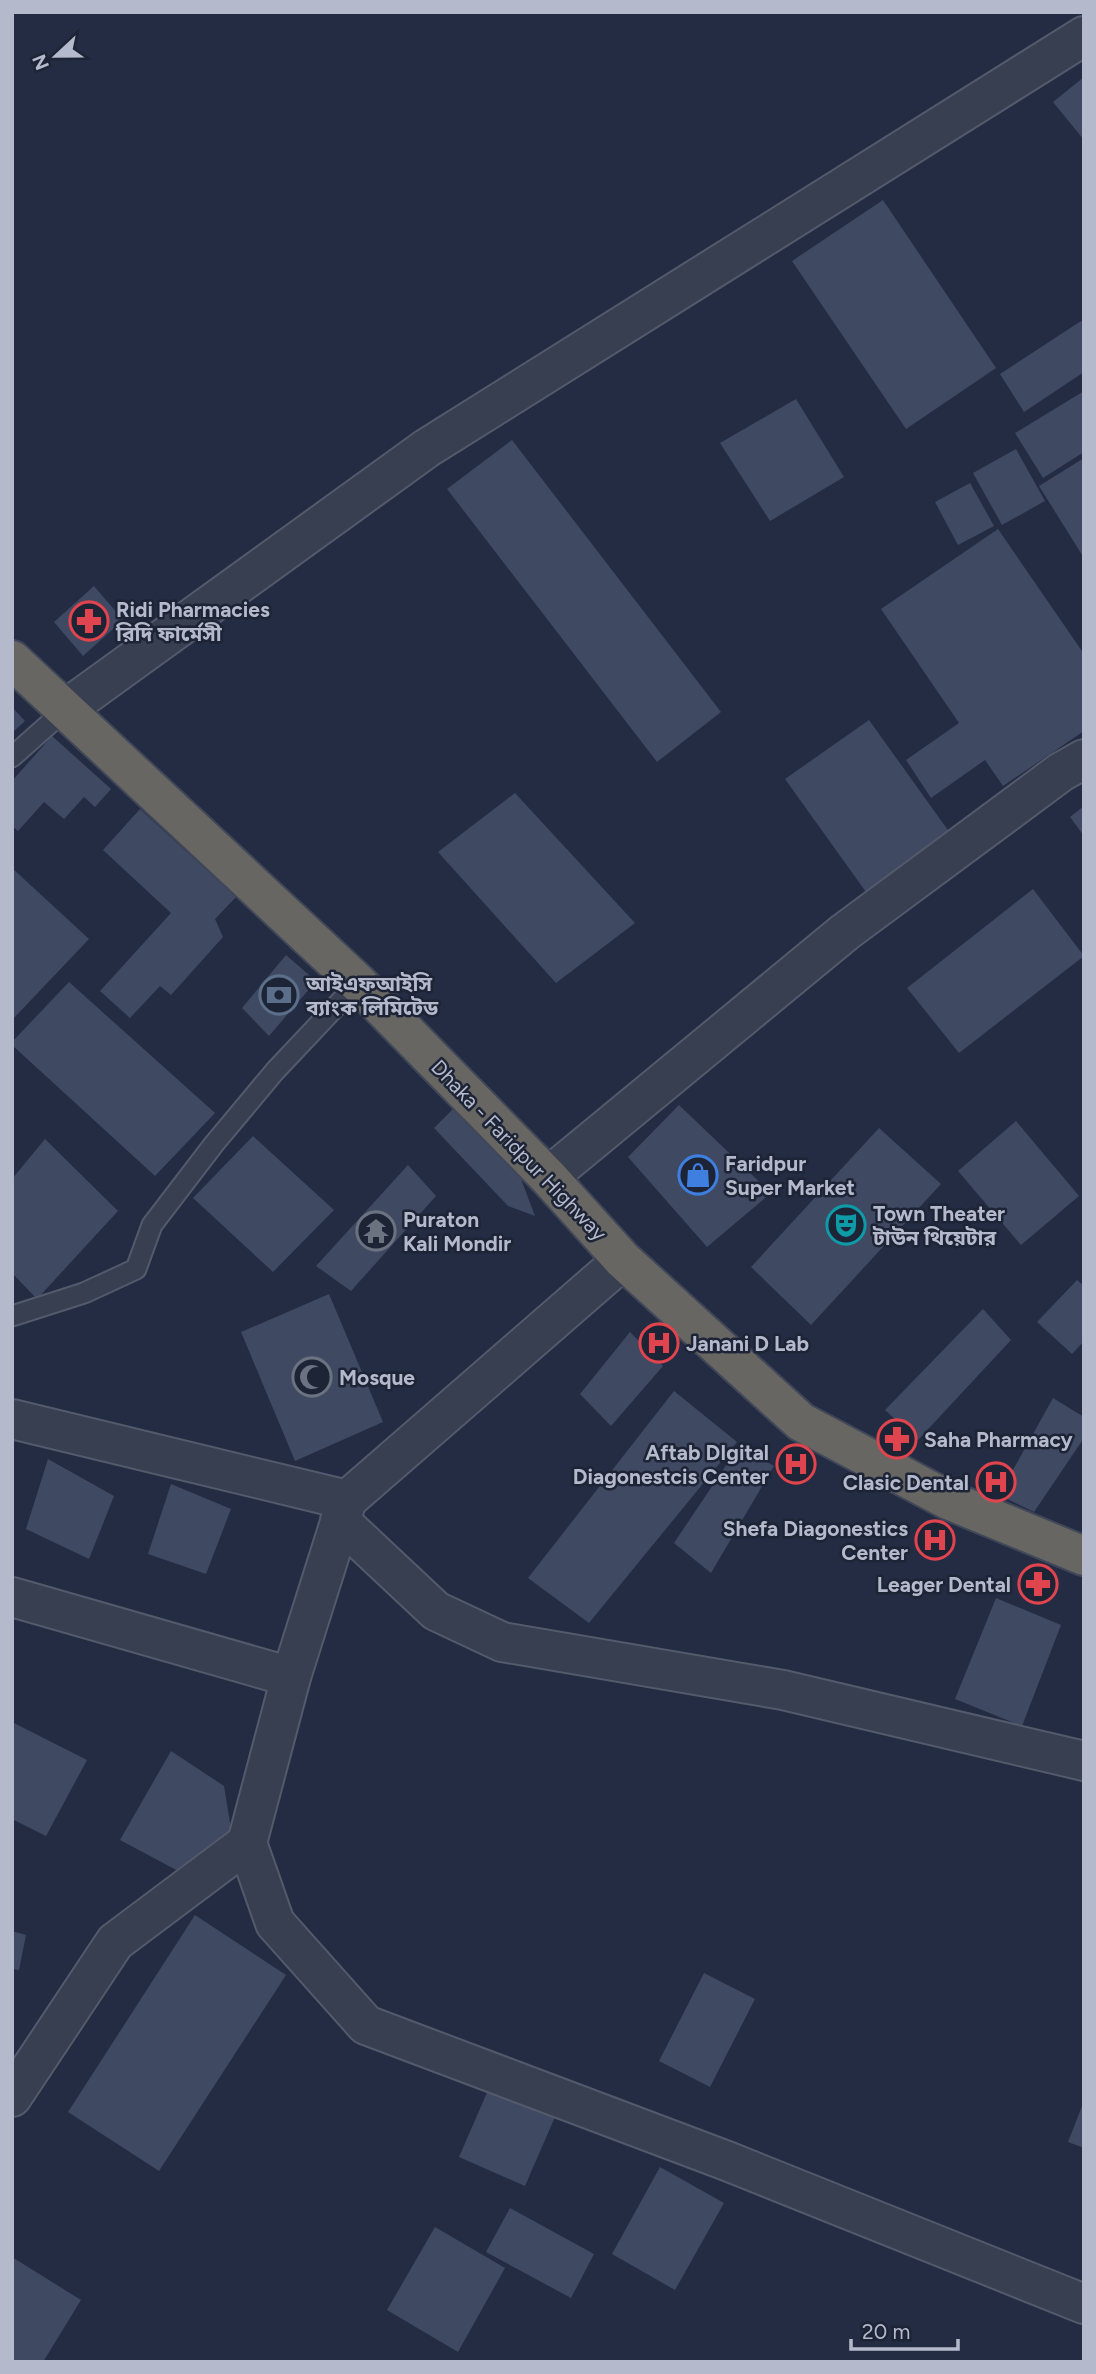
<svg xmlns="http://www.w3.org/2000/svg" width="1096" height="2374" viewBox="0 0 1096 2374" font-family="Figtree,'Noto Sans Bengali',sans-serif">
<rect width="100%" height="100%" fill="#232c42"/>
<g fill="#3f4962">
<polygon points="1084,77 1084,140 1053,102"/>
<polygon points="883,200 996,368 906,429 792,261"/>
<polygon points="1081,321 1084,324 1084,372 1024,412 1000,374"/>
<polygon points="1084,391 1084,452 1043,478 1015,433"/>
<polygon points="796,399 844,477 770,521 720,443"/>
<polygon points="512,440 721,712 657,762 447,489"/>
<polygon points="1016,449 1045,501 1002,525 973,473"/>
<polygon points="1084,458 1084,558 1039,486"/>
<polygon points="970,483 994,526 958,545 935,502"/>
<polygon points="998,529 1084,654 1084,731 1003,786 985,760 931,798 906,760 959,723 881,609"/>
<polygon points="94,586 123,620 83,656 54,622"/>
<polygon points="12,707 25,721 12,733"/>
<polygon points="869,720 955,840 871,899 785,779"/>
<polygon points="52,736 111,789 95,807 84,797 64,819 44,802 18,831 12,826 12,781"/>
<polygon points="515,793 635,923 556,983 438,852"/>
<polygon points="1084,806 1084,836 1070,817"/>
<polygon points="140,809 236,897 215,919 223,937 171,995 160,986 130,1018 100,991 171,913 103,850"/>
<polygon points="12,868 89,939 12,1020"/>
<polygon points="1033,889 1084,956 959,1053 907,988"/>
<polygon points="286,955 316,981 269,1036 242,1008"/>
<polygon points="69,982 215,1113 155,1176 12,1045 12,1042"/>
<polygon points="679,1105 771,1193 707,1247 628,1157"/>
<polygon points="454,1108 521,1179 535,1216 508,1206 434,1128"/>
<polygon points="1016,1121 1079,1196 1021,1245 958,1171"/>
<polygon points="879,1128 941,1184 811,1325 751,1267"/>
<polygon points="253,1136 334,1210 273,1272 193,1198"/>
<polygon points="45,1139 118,1211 37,1299 12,1273 12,1179"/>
<polygon points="408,1165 436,1196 351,1291 316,1266"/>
<polygon points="1077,1280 1084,1286 1084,1341 1072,1354 1037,1322"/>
<polygon points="329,1294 383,1422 295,1461 241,1332"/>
<polygon points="983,1309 1011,1340 918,1440 885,1410"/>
<polygon points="630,1332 663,1366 611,1426 580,1394"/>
<polygon points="674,1391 737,1442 589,1623 528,1578"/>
<polygon points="1053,1398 1084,1417 1084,1438 1034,1512 999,1495"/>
<polygon points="739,1446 774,1466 711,1573 674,1543"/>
<polygon points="48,1459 114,1496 89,1559 26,1529"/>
<polygon points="171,1484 231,1509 206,1574 148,1554"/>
<polygon points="996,1598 1061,1625 1022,1726 955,1699"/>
<polygon points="12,1722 87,1760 46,1836 12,1819"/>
<polygon points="171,1751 224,1786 232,1835 180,1872 120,1840"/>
<polygon points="195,1915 286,1975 159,2171 68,2112"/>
<polygon points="12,1931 26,1935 19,1970 12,1969"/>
<polygon points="704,1973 755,1999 710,2087 659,2061"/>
<polygon points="489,2088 555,2117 525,2186 459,2157"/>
<polygon points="1084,2101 1084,2148 1068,2142"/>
<polygon points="660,2167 724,2203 675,2290 612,2254"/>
<polygon points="510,2208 594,2254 571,2298 486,2252"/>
<polygon points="435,2227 505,2268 458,2352 387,2310"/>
<polygon points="12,2257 81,2300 43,2362 12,2362"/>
</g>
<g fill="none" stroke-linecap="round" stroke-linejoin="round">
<g stroke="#535a6c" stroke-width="23">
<g id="service">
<polyline points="12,757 66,709"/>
<polyline points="12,1316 84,1293 136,1269 152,1225 214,1144 275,1071 358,983"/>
</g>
</g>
<g stroke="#535a6c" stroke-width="42">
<g id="minor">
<polyline points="66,709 427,448 1084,36"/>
<polyline points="548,1177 845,932 1061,772 1084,759"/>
<polyline points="623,1260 347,1500 291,1677 247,1843 275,1923 366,2025 727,2161 1084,2304"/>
<polyline points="12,1419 347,1500"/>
<polyline points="340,1521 436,1611 502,1642 783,1690 1084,1761"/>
<polyline points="12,1597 291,1677"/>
<polyline points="12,2097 115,1942 247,1843"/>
</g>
</g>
<g stroke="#404759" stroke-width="42">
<polyline id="trunk" points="12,660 358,983 548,1177 623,1260 801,1422 948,1500 1084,1556"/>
</g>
<use href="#service" stroke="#383f51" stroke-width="19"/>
<use href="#minor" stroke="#383f51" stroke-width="38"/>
<use href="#trunk" stroke="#676662" stroke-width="38"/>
</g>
<defs>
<g id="pharmacy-ring" transform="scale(2.0125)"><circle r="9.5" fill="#1d2436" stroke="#e0444e" stroke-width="1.5"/><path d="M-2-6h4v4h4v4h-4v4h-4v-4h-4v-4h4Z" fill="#e0444e"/></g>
<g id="bank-ring" transform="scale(2.0125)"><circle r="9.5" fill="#1d2436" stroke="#5c6f8a" stroke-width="1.5"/><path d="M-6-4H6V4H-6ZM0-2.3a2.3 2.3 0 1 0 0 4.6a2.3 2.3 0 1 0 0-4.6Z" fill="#5c6f8a"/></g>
<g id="shop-ring" transform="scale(2.0125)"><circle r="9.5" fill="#1d2436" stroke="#3f7fe0" stroke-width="1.5"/><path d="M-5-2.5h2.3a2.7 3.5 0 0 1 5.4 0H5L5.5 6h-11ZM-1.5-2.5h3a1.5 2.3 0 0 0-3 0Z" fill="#3f7fe0"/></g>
<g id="theatre-ring" transform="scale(2.0125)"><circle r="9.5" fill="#1d2436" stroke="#0f9aa8" stroke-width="1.5"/><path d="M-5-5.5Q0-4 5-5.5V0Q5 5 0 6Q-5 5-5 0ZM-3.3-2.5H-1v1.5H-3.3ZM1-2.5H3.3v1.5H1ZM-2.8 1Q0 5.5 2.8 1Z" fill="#0f9aa8"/></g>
<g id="temple-ring" transform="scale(2.0125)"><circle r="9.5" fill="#1d2436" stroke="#6b7280" stroke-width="1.5"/><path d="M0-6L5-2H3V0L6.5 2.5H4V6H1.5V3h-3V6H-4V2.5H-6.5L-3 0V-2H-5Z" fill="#6b7280"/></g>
<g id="hospital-ring" transform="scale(2.0125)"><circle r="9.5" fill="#1d2436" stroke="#e0444e" stroke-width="1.5"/><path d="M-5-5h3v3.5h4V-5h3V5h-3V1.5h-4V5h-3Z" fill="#e0444e"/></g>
<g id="mosque-ring" transform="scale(2.0125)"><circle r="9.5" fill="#1d2436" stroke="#6b7280" stroke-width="1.5"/><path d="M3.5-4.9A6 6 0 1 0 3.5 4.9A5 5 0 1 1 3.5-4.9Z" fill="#6b7280"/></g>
</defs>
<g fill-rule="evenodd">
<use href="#pharmacy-ring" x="89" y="621"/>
<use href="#bank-ring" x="279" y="995"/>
<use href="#shop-ring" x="698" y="1175"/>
<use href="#theatre-ring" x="846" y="1225"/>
<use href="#temple-ring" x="376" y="1231"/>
<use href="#hospital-ring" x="659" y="1343"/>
<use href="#mosque-ring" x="312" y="1377"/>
<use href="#pharmacy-ring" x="897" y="1439"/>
<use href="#hospital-ring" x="796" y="1464"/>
<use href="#hospital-ring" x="996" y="1482"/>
<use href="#hospital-ring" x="935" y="1540"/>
<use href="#pharmacy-ring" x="1038" y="1584"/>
</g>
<g text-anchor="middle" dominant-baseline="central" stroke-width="5" stroke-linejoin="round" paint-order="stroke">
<g font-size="21" font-weight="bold" fill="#b4bacc" stroke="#1d2436" text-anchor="start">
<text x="116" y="609">Ridi Pharmacies<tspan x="116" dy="24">রিদি ফার্মেসী</tspan></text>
<text x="306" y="983">আইএফআইসি<tspan x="306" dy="24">ব্যাংক লিমিটেড</tspan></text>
<text x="725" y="1163">Faridpur<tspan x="725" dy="24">Super Market</tspan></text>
<text x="873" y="1213">Town Theater<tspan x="873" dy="24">টাউন থিয়েটার</tspan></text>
<text x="403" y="1219">Puraton<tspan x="403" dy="24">Kali Mondir</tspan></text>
<text x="686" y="1343">Janani D Lab</text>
<text x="339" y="1377">Mosque</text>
<text x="924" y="1439">Saha Pharmacy</text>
<text x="769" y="1452" text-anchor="end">Aftab DIgital<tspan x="769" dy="24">Diagonestcis Center</tspan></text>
<text x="969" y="1482" text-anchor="end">Clasic Dental</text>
<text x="908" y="1528" text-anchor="end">Shefa Diagonestics<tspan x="908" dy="24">Center</tspan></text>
<text x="1011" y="1584" text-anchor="end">Leager Dental</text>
</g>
<g font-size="21" fill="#b4bacc" stroke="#1d2436">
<text transform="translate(519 1150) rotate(46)">Dhaka - Faridpur Highway</text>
</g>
</g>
<rect width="1096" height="2374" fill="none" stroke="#b4bacc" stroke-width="28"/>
<g transform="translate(56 56) rotate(248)" stroke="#1d2436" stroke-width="5" paint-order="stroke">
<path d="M0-5L12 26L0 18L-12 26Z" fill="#b4bacc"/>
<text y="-10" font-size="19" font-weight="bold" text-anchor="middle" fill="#b4bacc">N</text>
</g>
<path d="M851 2339v10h107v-10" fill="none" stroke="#b4bacc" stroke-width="3.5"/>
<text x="862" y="2339" font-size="21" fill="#b4bacc" stroke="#1d2436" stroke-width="5" paint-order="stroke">20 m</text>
</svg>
